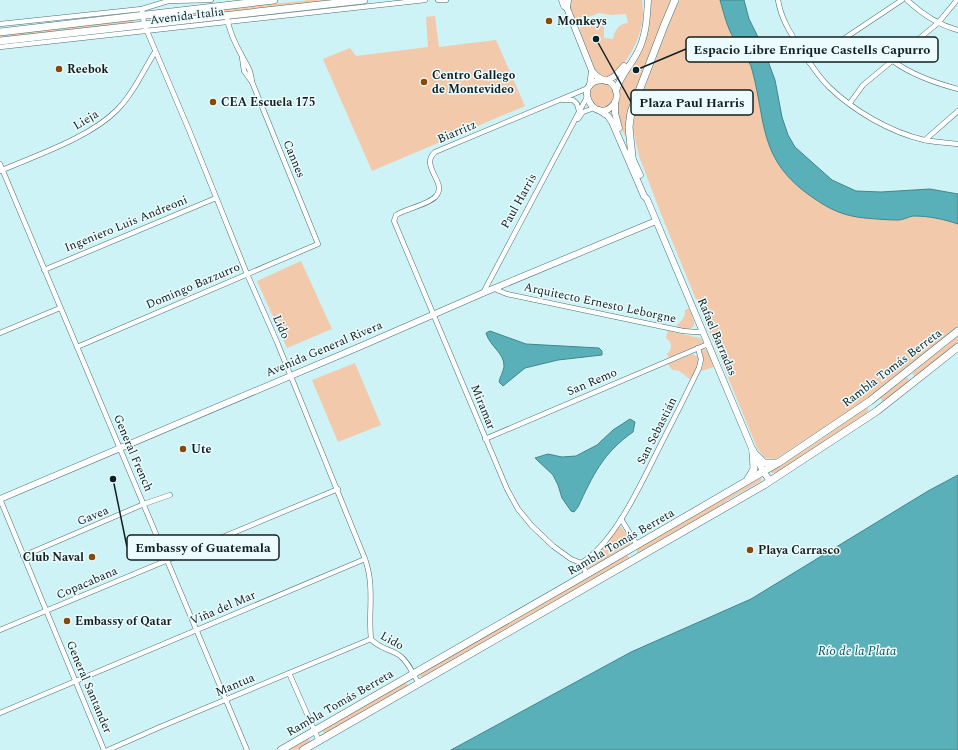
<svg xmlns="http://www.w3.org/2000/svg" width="958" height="750" viewBox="0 0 958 750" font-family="Spectral,serif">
<rect width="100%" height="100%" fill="#cdf3f7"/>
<g fill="#f2c9aa">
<polygon points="310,0 345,0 153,20 152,17"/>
<path d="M569 0H642C643 9 644 18 641 28 638 43 620 78 603 77L599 75 595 69 580 32C579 20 598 18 604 27V38L613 39C615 30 618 24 628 23L626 14 611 15 599 13 578 21C571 17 570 8 569 0Z"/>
<polygon points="651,0 672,0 629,111 627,140 619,124 616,110 620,97 620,87 621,82 633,64 651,4"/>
<path d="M680 0H720C725 18 729 32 739 48 743 54 748 59 751 66 767 122 757 159 812 197 829 209 843 216 865 218 876 219 888 220 898 220 903 220 908 217 913 216 929 216 943 220 958 224V326L865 400 776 459 765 458 757 448 661 214 639 156 633 129 635 114 675 8Z"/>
<polygon points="435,16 439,47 496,40 525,106 372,171 323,59 350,48 356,56 428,47 426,17"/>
<polygon points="134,19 133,23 0,37 0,33"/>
<circle cx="602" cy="95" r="12"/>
<polygon points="301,261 332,329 287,348 257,281"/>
<path d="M689 308C696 325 699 332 676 328 678 321 685 322 685 310Z"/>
<path d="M668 331 700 338 702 340 703 343 669 358 667 354C673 349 672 342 666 338Z"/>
<polygon points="958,335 958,342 915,377 912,373"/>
<path d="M705 349 707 350 714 367 701 371C706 359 700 358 702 350Z"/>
<path d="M692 354 698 357 699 363 691 379C683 376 682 369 672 370L668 364Z"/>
<polygon points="355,363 381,425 338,442 312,380"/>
<polygon points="907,377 909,379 908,383 884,401 882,401 880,398 882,396"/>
<polygon points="868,408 868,412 781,471 775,473 771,473 772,471 820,440 864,409"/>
<polygon points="760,478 762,478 761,481 728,500 712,512 638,554 637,553 637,549"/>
<polygon points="619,527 621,527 632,541 631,544 589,568 586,568 586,565 601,549"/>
<polygon points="627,555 629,557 629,560 423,678 420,676 421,673"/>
<polygon points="405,683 407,684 408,686 325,734 323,732 323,729"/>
<path d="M308 738 310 741C306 749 295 750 286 750Z"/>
</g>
<g fill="#5ab0b8" stroke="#44858b">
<path d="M720 0H744L749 19 762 45 775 80 782 117 788 135 795 147 832 180 856 191 881 192 930 189 958 194V224C943 219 929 216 913 216 908 217 903 220 898 220 888 220 876 219 865 218 843 216 829 209 812 197 757 159 767 122 751 66 746 56 739 49 734 39 727 27 724 14 720 0Z"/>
<path d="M490 331 526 344 599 348 602 351V355L558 360 525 368 503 386 499 382C500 377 503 372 504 367 505 353 490 347 486 333Z"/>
<path d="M630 419 635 422 633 432C603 453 593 475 578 507L574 512 571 511 562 498 558 485 553 475 535 458 548 454 562 457 576 456 597 445 613 430Z"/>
<polygon points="958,475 958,750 451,750 631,652 751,599 928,491"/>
</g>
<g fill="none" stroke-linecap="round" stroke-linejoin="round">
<g stroke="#4b6e71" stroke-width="5.5">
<g id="street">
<polyline points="438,0 446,0"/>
<path d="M778 0C781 19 791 34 801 50 809 62 818 76 829 87 854 111 890 132 924 140 935 142 947 143 958 144"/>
<path d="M907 0C922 14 938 25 958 30"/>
<path d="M142 9 144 24 189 130 247 274 277 342 365 559C375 587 368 611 371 639 378 648 390 649 399 655 408 661 413 674 419 684"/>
<polyline points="0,24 142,9 168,1 211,0"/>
<polyline points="0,47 425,0"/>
<polyline points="242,57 244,71 252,82"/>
<path d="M893 61C912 75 935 83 958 89"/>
<polyline points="809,62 902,0"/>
<polyline points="563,100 573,100 577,104 579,111"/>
<polyline points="850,103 863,85 938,23 957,0"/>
<polyline points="578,119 583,112 594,108"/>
<polyline points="925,140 958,111"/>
<polyline points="0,164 247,750"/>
<path d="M0 171C37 155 89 138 117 110 133 94 143 71 155 52"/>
<polyline points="44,270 216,198"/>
<polyline points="495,288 497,290 507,294 683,331 695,332 703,332"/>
<polyline points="483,293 587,97"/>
<polyline points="0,333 60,308"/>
<path d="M77 347 318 244 252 82C251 69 247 66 242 56 235 44 229 29 226 15"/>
<polyline points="485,439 708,344"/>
<polyline points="0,499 104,750"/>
<polyline points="621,519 637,545"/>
<polyline points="23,556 144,504 170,495"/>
<path d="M581 563C614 544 642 482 659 448 673 421 686 395 699 368L701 359 698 348"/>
<path d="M587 574 581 563 571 559 553 546 532 526 518 509 507 489 394 221 396 215C406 209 430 204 436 196 448 183 419 166 435 152L588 88"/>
<polyline points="0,630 338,489"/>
<polyline points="289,673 319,741"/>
<polyline points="0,713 365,559"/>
<polyline points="108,750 160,727 371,639"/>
</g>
</g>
<g stroke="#4b6e71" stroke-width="7">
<g id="secondary">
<polyline points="562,0 564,6 567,8 592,71 590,85"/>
<polyline points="567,8 568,0"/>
<path d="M592 71C594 73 596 76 598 77 602 80 606 80 610 82 617 87 619 97 614 104 595 128 570 81 603 80"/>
<polyline points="606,81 615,76 624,66"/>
<path d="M616 91C620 76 629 68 636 55 646 38 647 19 648 0"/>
<polyline points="615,102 615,113 619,128"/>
<polyline points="599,110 608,116 612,122 644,196 647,199 753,451 763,471 770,481"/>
<polyline points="630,153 640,175"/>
<polyline points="0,499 359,347 483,293 656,221"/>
</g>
</g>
<g stroke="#4b6e71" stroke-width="8">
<g id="primary">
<polyline points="0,32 274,0"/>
<polyline points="0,41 364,0"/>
<polyline points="632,157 629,127 631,112 664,26 675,0"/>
<polyline points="753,452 764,463 776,463"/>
<polyline points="748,479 754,469 753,451"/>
<polyline points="281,750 587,574 778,463 870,401 958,331"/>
<polyline points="303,750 764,485 877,411 958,347"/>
</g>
</g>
<use href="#street" stroke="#fff" stroke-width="4.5"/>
<use href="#secondary" stroke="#fff" stroke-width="6"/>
<use href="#primary" stroke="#fff" stroke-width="7"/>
</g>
<g fill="#864907" stroke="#ecfbfd" stroke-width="1.5">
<circle cx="549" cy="21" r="4"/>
<circle cx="59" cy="69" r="4"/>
<circle cx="424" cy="82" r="4"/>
<circle cx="213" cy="102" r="4"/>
<circle cx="183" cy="449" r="4"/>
<circle cx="750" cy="550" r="4"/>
<circle cx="92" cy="557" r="4"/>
<circle cx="67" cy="621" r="4"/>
</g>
<g text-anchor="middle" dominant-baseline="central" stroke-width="3" stroke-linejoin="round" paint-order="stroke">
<g font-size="12" fill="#122021" stroke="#ecfbfd">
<text transform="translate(187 16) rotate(-7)">Avenida Italia</text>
<text transform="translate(86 120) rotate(-31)">Lieja</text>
<text transform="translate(457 132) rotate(-23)">Biarritz</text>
<text transform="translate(294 159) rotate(68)">Cannes</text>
<text transform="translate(519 201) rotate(-61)">Paul Harris</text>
<text transform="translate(126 224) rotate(-22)">Ingeniero Luis Andreoni</text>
<text transform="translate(193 286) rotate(-23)">Domingo Bazzurro</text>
<text transform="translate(600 303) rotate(12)">Arquitecto Ernesto Leborgne</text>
<text transform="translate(281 327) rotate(66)">Lido</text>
<text transform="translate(717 337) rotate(67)">Rafael Barradas</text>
<text transform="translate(324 349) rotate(-23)">Avenida General Rivera</text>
<text transform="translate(892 368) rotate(-37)">Rambla Tomás Berreta</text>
<text transform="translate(592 382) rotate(-23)">San Remo</text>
<text transform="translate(483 407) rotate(68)">Miramar</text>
<text transform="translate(657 431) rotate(-63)">San Sebastián</text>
<text transform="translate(133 453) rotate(67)">General French</text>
<text transform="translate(93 516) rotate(-23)">Gavea</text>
<text transform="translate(621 542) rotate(-30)">Rambla Tomás Berreta</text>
<text transform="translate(87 583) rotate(-23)">Copacabana</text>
<text transform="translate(223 608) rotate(-23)">Viña del Mar</text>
<text transform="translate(392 641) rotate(29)">Lido</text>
<text transform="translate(235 685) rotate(-23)">Mantua</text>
<text transform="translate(89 687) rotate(67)">General Santander</text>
<text transform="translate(340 703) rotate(-30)">Rambla Tomás Berreta</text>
</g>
<g font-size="12" font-weight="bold" fill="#122021" stroke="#ecfbfd" text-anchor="start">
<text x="557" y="21">Monkeys</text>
<text x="67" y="69">Reebok</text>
<text x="432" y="75">Centro Gallego<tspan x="432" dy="14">de Montevideo</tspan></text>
<text x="221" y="102">CEA Escuela 175</text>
<text x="191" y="449">Ute</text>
<text x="758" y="550">Playa Carrasco</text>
<text x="84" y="557" text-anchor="end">Club Naval</text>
<text x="75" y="621">Embassy of Qatar</text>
</g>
<g font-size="13" font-style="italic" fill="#09575d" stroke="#ecfbfd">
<text x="857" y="651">Río de la Plata</text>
</g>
</g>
<path fill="none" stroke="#122021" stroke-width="1.5" d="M636 70L686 49M596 39L631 102M113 479L127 547"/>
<g fill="#122021" stroke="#ecfbfd" stroke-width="1.5">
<circle cx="636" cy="70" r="4"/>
<circle cx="596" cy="39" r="4"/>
<circle cx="113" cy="479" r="4"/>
</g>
<g fill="#ecfbfd" stroke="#122021" stroke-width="1.5">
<rect x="686" y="37" width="252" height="25" rx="4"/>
<rect x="631" y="90" width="122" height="25" rx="4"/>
<rect x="127" y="535" width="152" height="25" rx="4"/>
</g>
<g font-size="13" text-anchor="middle" font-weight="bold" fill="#122021">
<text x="812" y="54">Espacio Libre Enrique Castells Capurro</text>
<text x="692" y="107">Plaza Paul Harris</text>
<text x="203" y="552">Embassy of Guatemala</text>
</g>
</svg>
